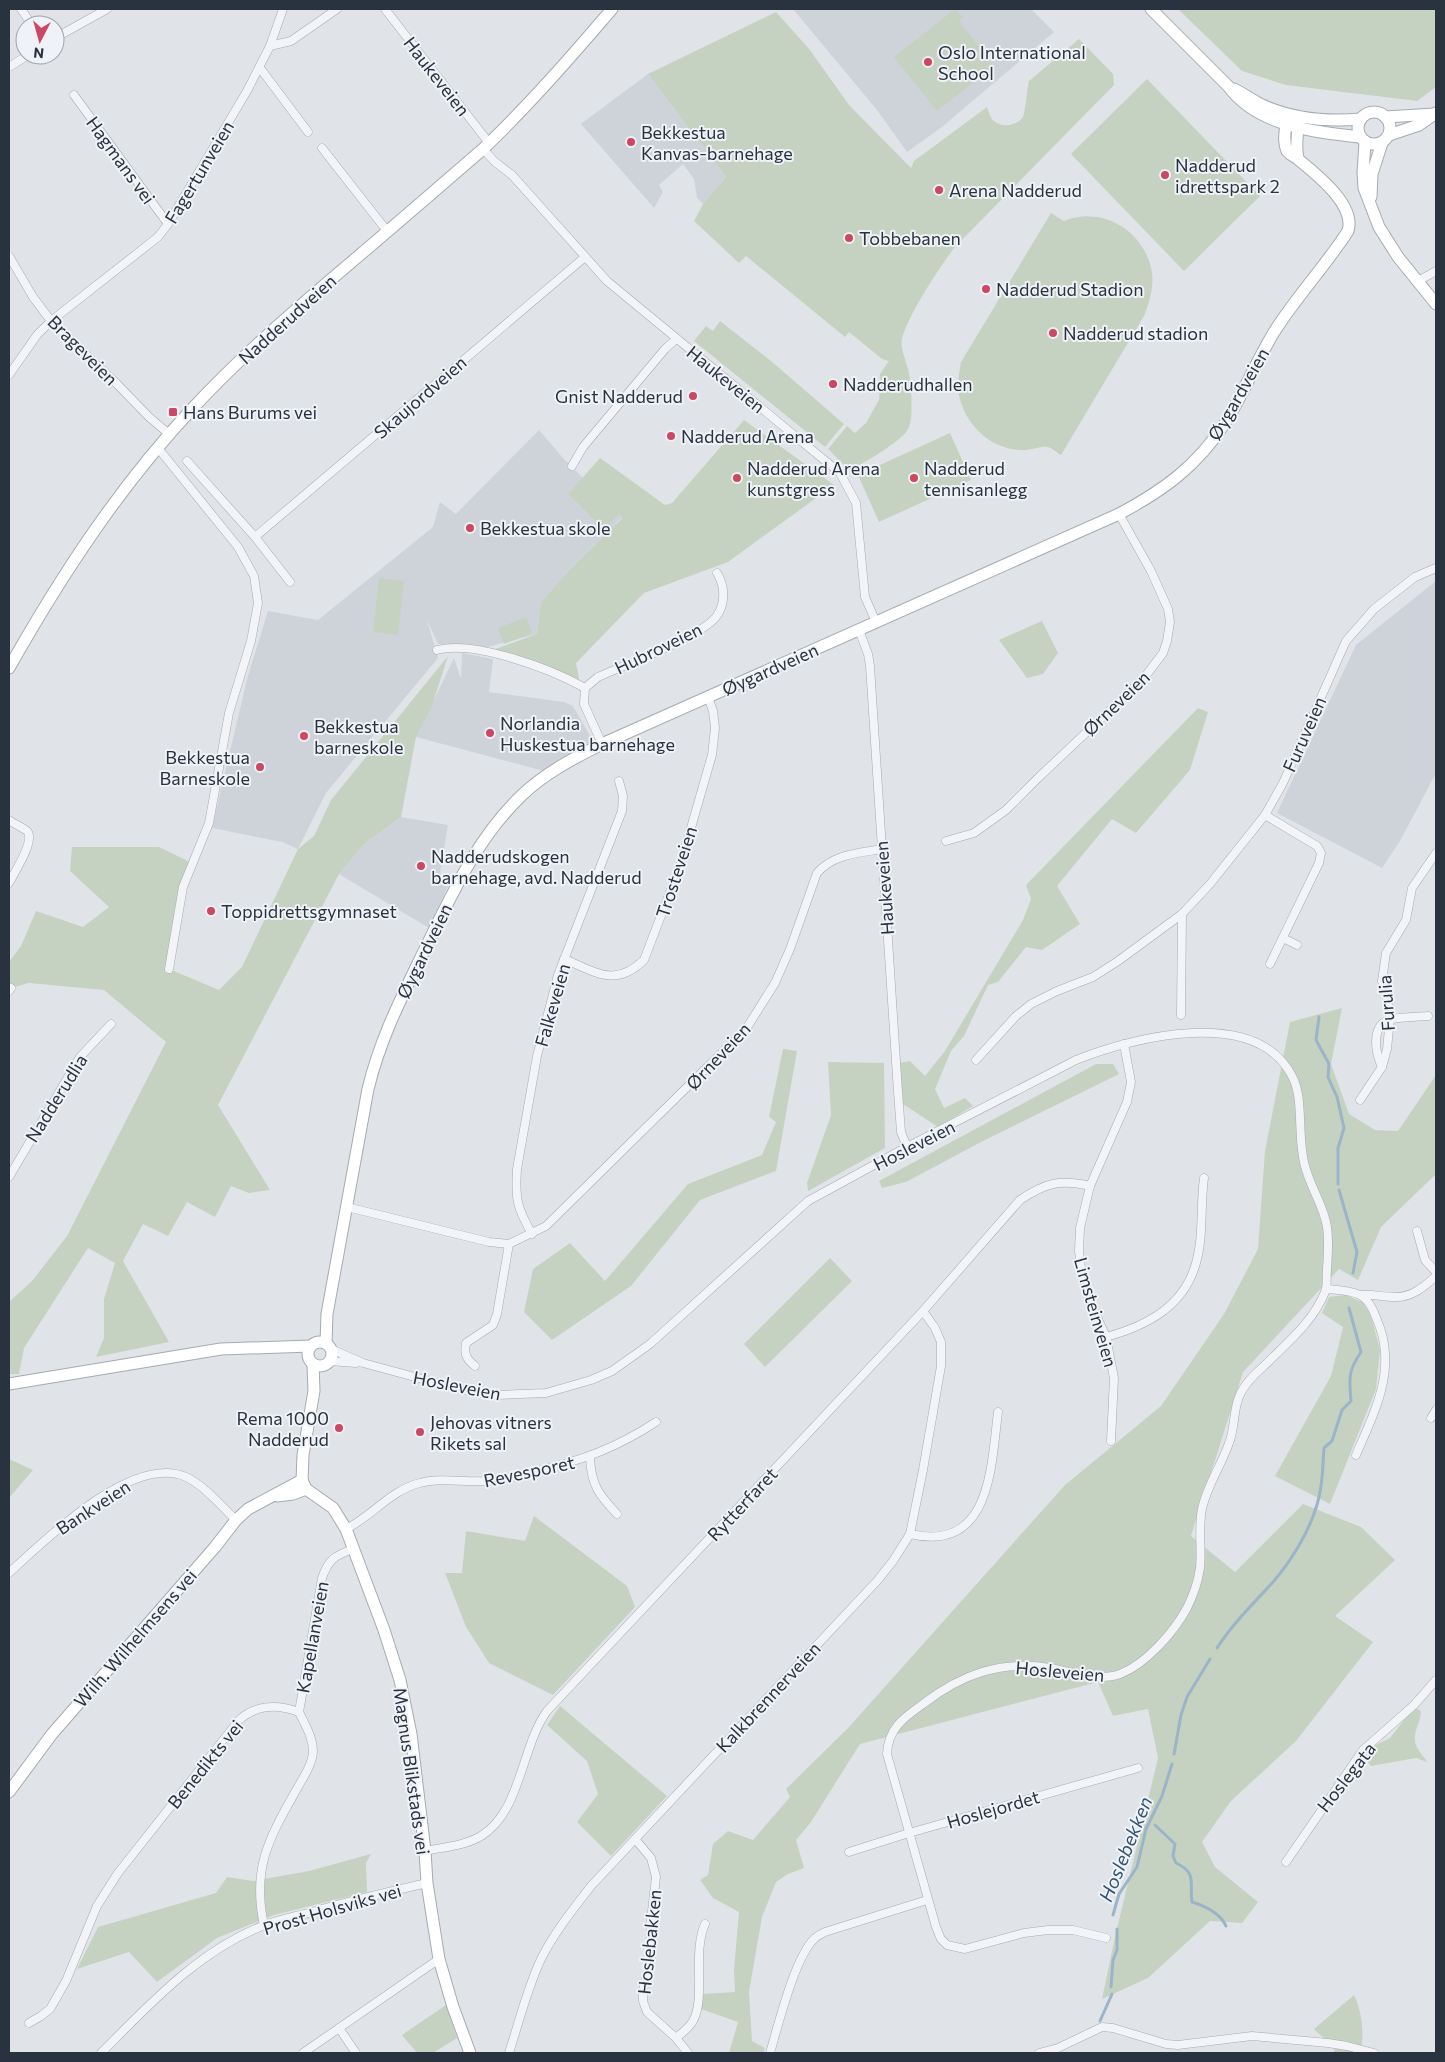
<svg xmlns="http://www.w3.org/2000/svg" width="1445" height="2062" viewBox="0 0 1445 2062" font-family="Commissioner,sans-serif">
<rect width="100%" height="100%" fill="#e0e4e8"/>
<g fill="#ced3da">
<polygon points="793,9 1031,9 1054,32 942,127 907,152 877,110"/>
<polygon points="648,74 726,177 703,204 697,198 694,179 683,164 659,185 663,192 654,208 581,124"/>
<polygon points="539,430 563,458 622,517 541,602 537,634 480,649 438,644 427,620 438,658 326,793 298,849 282,842 212,828 247,679 268,611 318,620 433,527 440,502 456,514"/>
<polygon points="1436,581 1436,773 1400,841 1382,868 1277,813 1356,645"/>
<polygon points="462,653 493,659 489,692 564,702 573,706 595,745 548,772 416,737 454,658 461,679"/>
<polygon points="401,817 448,825 440,873 451,879 429,928 339,874 364,844"/>
</g>
<g fill="#c6d2c1">
<polygon points="955,9 963,17 959,21 994,66 937,111 894,57"/>
<polygon points="1178,9 1436,9 1436,87 1417,101 1286,85 1242,71"/>
<path d="M776 12 810 50 849 105 911 168 914 161 987 107C989 112 990 118 994 121 1002 128 1017 126 1023 117 1025 113 1027 88 1029 81L1079 39 1113 74 1114 85 955 247C940 266 907 317 902 339 900 349 907 363 909 373 911 383 914 421 908 429 900 443 864 462 850 471L828 449 847 426 855 433 866 423 879 400 880 374 889 361 882 359 849 332 845 337 746 256 739 263 694 221 703 204 726 177 648 74Z"/>
<polygon points="1147,79 1260,196 1184,271 1071,154"/>
<path d="M1051 213 1064 221C1101 206 1141 229 1151 267 1155 284 1150 301 1144 316L1061 455C1057 453 1051 447 1047 447 1041 446 1029 451 1021 450 990 449 966 425 959 396 957 385 959 373 961 362Z"/>
<polygon points="720,321 771,361 844,424 825,447 694,341 706,326 713,331"/>
<polygon points="744,420 834,485 728,562 644,593 576,663 580,683 510,653 493,650 537,634 541,602 571,569 622,518 619,514 604,529 568,494 600,458 665,505 672,503"/>
<polygon points="950,433 971,480 879,522 858,475"/>
<polygon points="379,578 404,581 398,635 373,632"/>
<polygon points="526,617 532,633 504,644 498,628"/>
<polygon points="1042,621 1058,653 1043,674 1027,678 999,640"/>
<polygon points="448,656 432,706 416,737 401,817 364,844 339,874 218,1105 270,1190 249,1193 231,1186 215,1217 187,1202 168,1236 143,1224 123,1261 169,1342 96,1357 104,1338 104,1299 115,1263 88,1248 24,1348 19,1374 9,1374 9,1302 32,1281 67,1236 166,1042 104,990 29,983 11,988 9,985 9,962 21,946 36,911 83,927 109,907 70,871 72,847 159,847 192,863 169,969 219,990 242,967 298,849 314,836 331,800"/>
<polygon points="1198,708 1208,712 1190,770 1136,833 1112,819 1057,886 1080,924 1042,950 1026,947 998,982 988,985 964,1036 951,1051 935,1089 944,1108 965,1098 973,1106 938,1127 903,1104 900,1063 910,1061 925,1076 945,1051 1023,920 1031,899 1026,885"/>
<polygon points="1342,1008 1331,1064 1349,1114 1375,1130 1398,1131 1436,1075 1436,1174 1381,1227 1358,1280 1339,1269 1243,1372 1191,1536 1235,1572 1303,1504 1361,1527 1395,1560 1335,1616 1373,1642 1296,1741 1231,1801 1202,1842 1215,1867 1258,1902 1242,1923 1210,1921 1148,1978 1102,1999 1115,1937 1158,1758 1148,1709 1113,1716 1098,1682 860,1744 811,1822 796,1840 804,1868 788,1874 776,1882 762,1917 749,1992 752,2041 765,2048 763,2053 729,2053 738,2022 701,2009 703,1994 735,1992 734,1969 739,1912 713,1898 700,1880 708,1875 713,1844 728,1831 753,1840 790,1797 786,1789 848,1728 1065,1485 1161,1406 1224,1314 1258,1249 1265,1151 1290,1022"/>
<polygon points="783,1049 797,1051 776,1171 700,1200 631,1286 552,1340 524,1312 533,1269 570,1243 605,1281 688,1184 762,1155 776,1122 769,1117"/>
<polygon points="828,1062 884,1063 885,1148 808,1191 807,1183 831,1115"/>
<polygon points="1096,1064 1113,1064 1119,1074 981,1142 906,1182 882,1188 879,1181"/>
<polygon points="830,1258 852,1281 765,1367 744,1344"/>
<polygon points="1345,1295 1362,1302 1371,1316 1380,1350 1376,1389 1330,1504 1275,1476 1331,1376 1343,1327 1322,1313 1329,1297"/>
<polygon points="9,1459 33,1470 9,1498"/>
<polygon points="534,1516 627,1586 635,1607 553,1695 489,1663 466,1627 445,1573 462,1573 466,1531 525,1541"/>
<polygon points="560,1706 667,1796 611,1856 577,1822 598,1794 587,1761 547,1725"/>
<path d="M1416 1708 1421 1711C1421 1721 1414 1730 1415 1740 1415 1748 1423 1755 1427 1762L1416 1758 1371 1766 1365 1758 1376 1745 1390 1738 1408 1715Z"/>
<polygon points="371,1854 366,1863 367,1892 274,1915 217,1938 157,1982 129,1952 77,1969 98,1927 216,1893 227,1877 253,1881 309,1871"/>
<path d="M1354 1995C1362 2012 1365 2035 1360 2053H1333L1335 2049 1314 2029Z"/>
<polygon points="446,2005 457,2038 433,2053 417,2053 402,2035"/>
</g>
<g fill="none" stroke-linecap="round" stroke-linejoin="round">
<g stroke="#9bb4c8" stroke-width="3">
<polyline points="1319,1017 1316,1040 1329,1064 1328,1077 1337,1097 1344,1128 1338,1148 1338,1184"/>
<polyline points="1339,1190 1357,1252 1353,1273"/>
<path d="M1217 1648C1233 1623 1254 1603 1274 1581 1295 1556 1317 1519 1321 1486 1323 1473 1323 1460 1324 1448L1332 1441 1342 1410 1351 1401C1349 1378 1348 1371 1361 1352L1349 1308"/>
<polyline points="1174,1754 1181,1715 1187,1697 1210,1659"/>
<path d="M1155 1825 1175 1844 1173 1856 1176 1863C1198 1873 1189 1884 1192 1902 1205 1906 1220 1913 1226 1926"/>
<polyline points="1113,1915 1119,1894 1137,1867 1146,1829 1162,1796 1172,1764"/>
<polyline points="1111,1987 1113,1960 1117,1950 1117,1929"/>
<polyline points="1100,2021 1112,1994"/>
</g>
<g stroke="#a5abb2" stroke-width="9">
<g id="street">
<polyline points="21,9 32,25"/>
<polyline points="385,9 489,143"/>
<polyline points="55,38 107,9"/>
<polyline points="270,46 283,9"/>
<polyline points="9,67 28,55"/>
<polyline points="260,68 308,132"/>
<polyline points="74,95 168,224"/>
<polyline points="322,148 387,231"/>
<polyline points="483,149 495,162 512,175 607,281 840,473 856,503 865,597 876,622"/>
<polyline points="9,256 33,297 51,321 117,384 149,417 169,434"/>
<polyline points="1418,281 1436,271"/>
<polyline points="9,375 37,335 51,321 158,237 168,224 247,91 270,46 291,41 337,9"/>
<polyline points="158,448 238,547 254,576 258,603 251,641 229,713 209,823 183,887 169,969"/>
<polyline points="187,461 255,537 290,582"/>
<polyline points="572,466 583,447 665,349 676,339"/>
<polyline points="255,537 585,257"/>
<polyline points="859,630 868,654 870,666 898,1092 901,1132 907,1147"/>
<path d="M437 650C475 640 551 669 585 688L584 704 602 744"/>
<path d="M585 688 598 677C625 665 700 637 716 617 726 604 725 586 717 573"/>
<polyline points="1265,815 1317,846 1321,853 1319,863 1270,964"/>
<path d="M9 820C14 824 22 827 27 831 36 840 14 873 9 883"/>
<polyline points="946,841 974,833 1006,810 1038,778 1144,678 1163,653 1167,641 1170,622 1168,609 1151,571 1119,514"/>
<polyline points="1283,938 1297,945"/>
<path d="M564 959C596 972 615 988 644 960L680 866 712 755 715 728 713 711 708 697"/>
<polyline points="9,991 11,988"/>
<polyline points="1181,1015 1182,914"/>
<polyline points="976,1060 1016,1016 1031,1004 1057,991 1093,977 1118,961 1182,914 1210,884 1265,815 1283,783 1346,641 1374,609 1415,577 1436,568"/>
<path d="M1382 1067C1375 1052 1370 1024 1392 1019 1403 1017 1416 1017 1428 1016"/>
<polyline points="1360,1100 1382,1067 1387,1049 1390,1019 1387,997 1382,981 1386,953 1406,920 1412,888 1436,853"/>
<polyline points="9,1177 80,1057 111,1024"/>
<path d="M347 1207 489 1242 509 1244 546 1226 746 1029 775 983 790 949 817 873C833 854 859 853 882 849"/>
<polyline points="1417,1231 1425,1260 1436,1272"/>
<path d="M532 1234C517 1208 515 1199 517 1169L537 1056 558 975 622 811 623 796 619 781"/>
<path d="M1327 1289C1338 1290 1350 1290 1360 1295 1369 1300 1374 1311 1377 1320 1398 1368 1375 1411 1356 1455"/>
<path d="M1362 1295C1373 1294 1382 1297 1394 1297 1411 1298 1424 1287 1436 1276"/>
<path d="M1106 1337C1146 1326 1184 1307 1196 1263 1204 1235 1200 1206 1204 1178"/>
<path d="M331 1349 363 1363 463 1390 496 1395 546 1393 591 1380 612 1371 650 1344 808 1201 907 1147 1076 1060C1133 1037 1258 1005 1293 1078 1304 1100 1297 1139 1305 1166 1310 1187 1324 1206 1327 1227 1329 1241 1328 1255 1327 1269 1326 1276 1328 1285 1325 1292 1313 1322 1287 1343 1265 1365 1255 1374 1244 1384 1239 1397 1233 1411 1235 1429 1229 1443 1221 1466 1207 1486 1202 1509 1198 1529 1202 1549 1200 1568 1198 1582 1193 1596 1187 1608 1174 1632 1146 1664 1120 1674 1098 1682 1073 1672 1050 1668 1001 1660 962 1674 923 1704 903 1718 888 1729 887 1754L936 1927 941 1939 947 1945 965 1949 1024 1933 1048 1930H1073L1106 1938"/>
<polyline points="330,1361 356,1363"/>
<path d="M475 1366C466 1359 464 1354 466 1343L493 1325 497 1314 509 1244"/>
<polyline points="1431,1418 1436,1410"/>
<polyline points="1111,1441 1114,1378 1106,1337 1090,1301 1081,1268 1079,1251 1080,1228 1090,1186 1127,1102 1131,1082 1124,1044"/>
<path d="M590 1457C591 1485 599 1495 617 1514"/>
<path d="M346 1529C372 1516 391 1490 420 1483 442 1477 466 1483 489 1481 505 1480 521 1475 537 1471 583 1460 616 1448 656 1422"/>
<path d="M910 1534C991 1553 991 1467 998 1412"/>
<path d="M9 1573C45 1540 133 1453 186 1477 205 1486 221 1506 236 1520"/>
<path d="M299 1712 322 1578C329 1558 335 1556 353 1549"/>
<polyline points="635,1839 651,1858 656,1877 651,1920 651,1957 643,1990 643,2001 647,2012 676,2038 688,2053"/>
<path d="M425 1851C444 1847 464 1846 481 1836 521 1812 521 1747 547 1711L923 1311 1020 1200C1045 1183 1060 1179 1090 1186"/>
<polyline points="849,1852 909,1833 1138,1768"/>
<polyline points="1286,1862 1363,1750 1414,1705 1436,1680"/>
<path d="M29 2023 41 2016 50 2009 66 1981 97 1906 118 1873 239 1720C257 1704 277 1704 299 1712 305 1725 313 1737 313 1752 312 1766 301 1781 294 1794 268 1840 252 1870 264 1925"/>
<polyline points="339,2028 356,2053"/>
<path d="M676 2038C682 2033 689 2028 693 2021 706 1998 692 1953 705 1924"/>
<path d="M101 2053C149 2005 199 1950 265 1925 280 1919 297 1916 312 1912 350 1901 388 1892 427 1883"/>
<polyline points="303,2053 439,1959"/>
<path d="M509 2053C519 2022 527 1989 541 1959 554 1933 573 1909 591 1886L877 1581 893 1561 910 1534 923 1470 941 1366V1342L935 1328 923 1311"/>
<path d="M770 2053C778 2026 795 1956 815 1938 817 1936 821 1934 825 1932L927 1900"/>
<polyline points="1039,2053 1058,2048 1102,2027 1113,2028 1166,2044 1178,2045 1252,2036 1328,2043 1347,2046 1374,2053"/>
</g>
</g>
<g stroke="#a5abb2" stroke-width="13">
<g id="secondary">
<path d="M1151 9 1228 86C1257 126 1314 132 1360 137"/>
<path d="M1234 89C1244 94 1252 100 1262 105 1293 119 1327 122 1361 119"/>
<circle cx="1374" cy="128" r="16"/>
<polyline points="1385,117 1435,114"/>
<polyline points="1389,135 1419,125 1436,113"/>
<polyline points="1365,142 1363,173 1364,188 1379,227 1398,257 1436,304"/>
<polyline points="1371,197 1372,174 1382,143"/>
<path d="M9 668C61 576 119 487 192 409 240 357 294 311 348 265 393 227 438 188 483 149 529 105 570 58 612 9"/>
<circle cx="320" cy="1354" r="12"/>
<path d="M326 1343 327 1314 368 1089C381 1036 402 997 425 949 452 894 477 838 522 795 545 773 574 758 602 744L1119 514C1164 490 1197 466 1225 423 1244 393 1257 359 1276 329 1298 295 1326 265 1348 231 1356 205 1317 175 1299 160 1295 156 1291 156 1287 151 1283 142 1285 133 1286 124L1295 116C1301 131 1294 142 1298 158"/>
<polyline points="313,1364 314,1391 303,1455 302,1480 306,1489 333,1508 346,1529 384,1630 400,1680 411,1734 425,1851 427,1883 439,1959 453,2007 470,2053"/>
<polyline points="9,1384 221,1349 311,1346"/>
<polyline points="277,1496 293,1494 306,1489"/>
<polyline points="9,1792 52,1734 215,1547 236,1520 248,1509 302,1480"/>
</g>
</g>
<use href="#street" stroke="#f2f4f7" stroke-width="8"/>
<use href="#secondary" stroke="#fff" stroke-width="11"/>
</g>
<g fill="#cb4763" stroke="#eff2f6" stroke-width="2">
<circle cx="928" cy="62" r="5"/>
<circle cx="631" cy="142" r="5"/>
<circle cx="1165" cy="175" r="5"/>
<circle cx="939" cy="190" r="5"/>
<circle cx="849" cy="238" r="5"/>
<circle cx="986" cy="289" r="5"/>
<circle cx="1053" cy="333" r="5"/>
<circle cx="833" cy="384" r="5"/>
<circle cx="693" cy="396" r="5"/>
<rect x="168" y="407" width="10" height="10" rx="2.5"/>
<circle cx="671" cy="436" r="5"/>
<circle cx="737" cy="478" r="5"/>
<circle cx="914" cy="478" r="5"/>
<circle cx="470" cy="528" r="5"/>
<circle cx="490" cy="733" r="5"/>
<circle cx="304" cy="736" r="5"/>
<circle cx="260" cy="767" r="5"/>
<circle cx="421" cy="866" r="5"/>
<circle cx="211" cy="911" r="5"/>
<circle cx="339" cy="1428" r="5"/>
<circle cx="420" cy="1432" r="5"/>
</g>
<g text-anchor="middle" dominant-baseline="central" stroke-width="4" stroke-linejoin="round" paint-order="stroke">
<g font-size="18" fill="#29323f" stroke="#eff2f6" text-anchor="start">
<text x="938" y="52">Oslo International<tspan x="938" dy="21">School</tspan></text>
<text x="641" y="132">Bekkestua<tspan x="641" dy="21">Kanvas-barnehage</tspan></text>
<text x="1175" y="165">Nadderud<tspan x="1175" dy="21">idrettspark 2</tspan></text>
<text x="949" y="190">Arena Nadderud</text>
<text x="859" y="238">Tobbebanen</text>
<text x="996" y="289">Nadderud Stadion</text>
<text x="1063" y="333">Nadderud stadion</text>
<text x="843" y="384">Nadderudhallen</text>
<text x="683" y="396" text-anchor="end">Gnist Nadderud</text>
<text x="183" y="412">Hans Burums vei</text>
<text x="681" y="436">Nadderud Arena</text>
<text x="747" y="468">Nadderud Arena<tspan x="747" dy="21">kunstgress</tspan></text>
<text x="924" y="468">Nadderud<tspan x="924" dy="21">tennisanlegg</tspan></text>
<text x="480" y="528">Bekkestua skole</text>
<text x="500" y="723">Norlandia<tspan x="500" dy="21">Huskestua barnehage</tspan></text>
<text x="314" y="726">Bekkestua<tspan x="314" dy="21">barneskole</tspan></text>
<text x="250" y="757" text-anchor="end">Bekkestua<tspan x="250" dy="21">Barneskole</tspan></text>
<text x="431" y="856">Nadderudskogen<tspan x="431" dy="21">barnehage, avd. Nadderud</tspan></text>
<text x="221" y="911">Toppidrettsgymnaset</text>
<text x="329" y="1418" text-anchor="end">Rema 1000<tspan x="329" dy="21">Nadderud</tspan></text>
<text x="430" y="1422">Jehovas vitners<tspan x="430" dy="21">Rikets sal</tspan></text>
</g>
<g font-size="18" fill="#29323f" stroke="#eff2f6">
<text transform="translate(437 76) rotate(52)">Haukeveien</text>
<text transform="translate(121 160) rotate(54)">Hagmans vei</text>
<text transform="translate(199 172) rotate(-59)">Fagertunveien</text>
<text transform="translate(287 319) rotate(-42)">Nadderudveien</text>
<text transform="translate(83 350) rotate(45)">Brageveien</text>
<text transform="translate(726 379) rotate(39)">Haukeveien</text>
<text transform="translate(1238 394) rotate(-60)">Øygardveien</text>
<text transform="translate(420 397) rotate(-41)">Skaujordveien</text>
<text transform="translate(658 648) rotate(-26)">Hubroveien</text>
<text transform="translate(770 669) rotate(-24)">Øygardveien</text>
<text transform="translate(1116 703) rotate(-44)">Ørneveien</text>
<text transform="translate(1304 734) rotate(-66)">Furuveien</text>
<text transform="translate(676 872) rotate(-72)">Trosteveien</text>
<text transform="translate(884 888) rotate(-94)">Haukeveien</text>
<text transform="translate(424 951) rotate(-64)">Øygardveien</text>
<text transform="translate(1386 1003) rotate(-94)">Furulia</text>
<text transform="translate(552 1005) rotate(-74)">Falkeveien</text>
<text transform="translate(718 1056) rotate(-47)">Ørneveien</text>
<text transform="translate(56 1098) rotate(-58)">Nadderudlia</text>
<text transform="translate(914 1145) rotate(-27)">Hosleveien</text>
<text transform="translate(1096 1312) rotate(74)">Limsteinveien</text>
<text transform="translate(457 1385) rotate(11)">Hosleveien</text>
<text transform="translate(529 1471) rotate(-12)">Revesporet</text>
<text transform="translate(742 1504) rotate(-47)">Rytterfaret</text>
<text transform="translate(93 1507) rotate(-33)">Bankveien</text>
<text transform="translate(312 1637) rotate(-80)">Kapellanveien</text>
<text transform="translate(135 1638) rotate(-49)">Wilh. Wilhelmsens vei</text>
<text transform="translate(1060 1671) rotate(5)">Hosleveien</text>
<text transform="translate(768 1697) rotate(-47)">Kalkbrennerveien</text>
<text transform="translate(205 1764) rotate(-51)">Benedikts vei</text>
<text transform="translate(412 1771) rotate(82)">Magnus Blikstads vei</text>
<text transform="translate(1346 1777) rotate(-52)">Hoslegata</text>
<text transform="translate(993 1809) rotate(-16)">Hoslejordet</text>
<text transform="translate(332 1909) rotate(-16)">Prost Holsviks vei</text>
<text transform="translate(649 1942) rotate(-84)">Hoslebakken</text>
</g>
<g font-size="19" font-style="italic" fill="#345372" stroke="#eff2f6">
<text transform="translate(1125 1849) rotate(-68)">Hoslebekken</text>
</g>
</g>
<rect width="1445" height="2062" fill="none" stroke="#29323f" stroke-width="20"/>
<g transform="translate(40 40) rotate(186)"><circle r="24" fill="#eff2f6" stroke="#a0a5ad"/>
<path d="M0-4L9 19L0 12L-9 19Z" fill="#cb4763"/>
<text y="-8" font-size="14" font-weight="bold" text-anchor="middle" fill="#29323f">N</text>
</g>
</svg>
